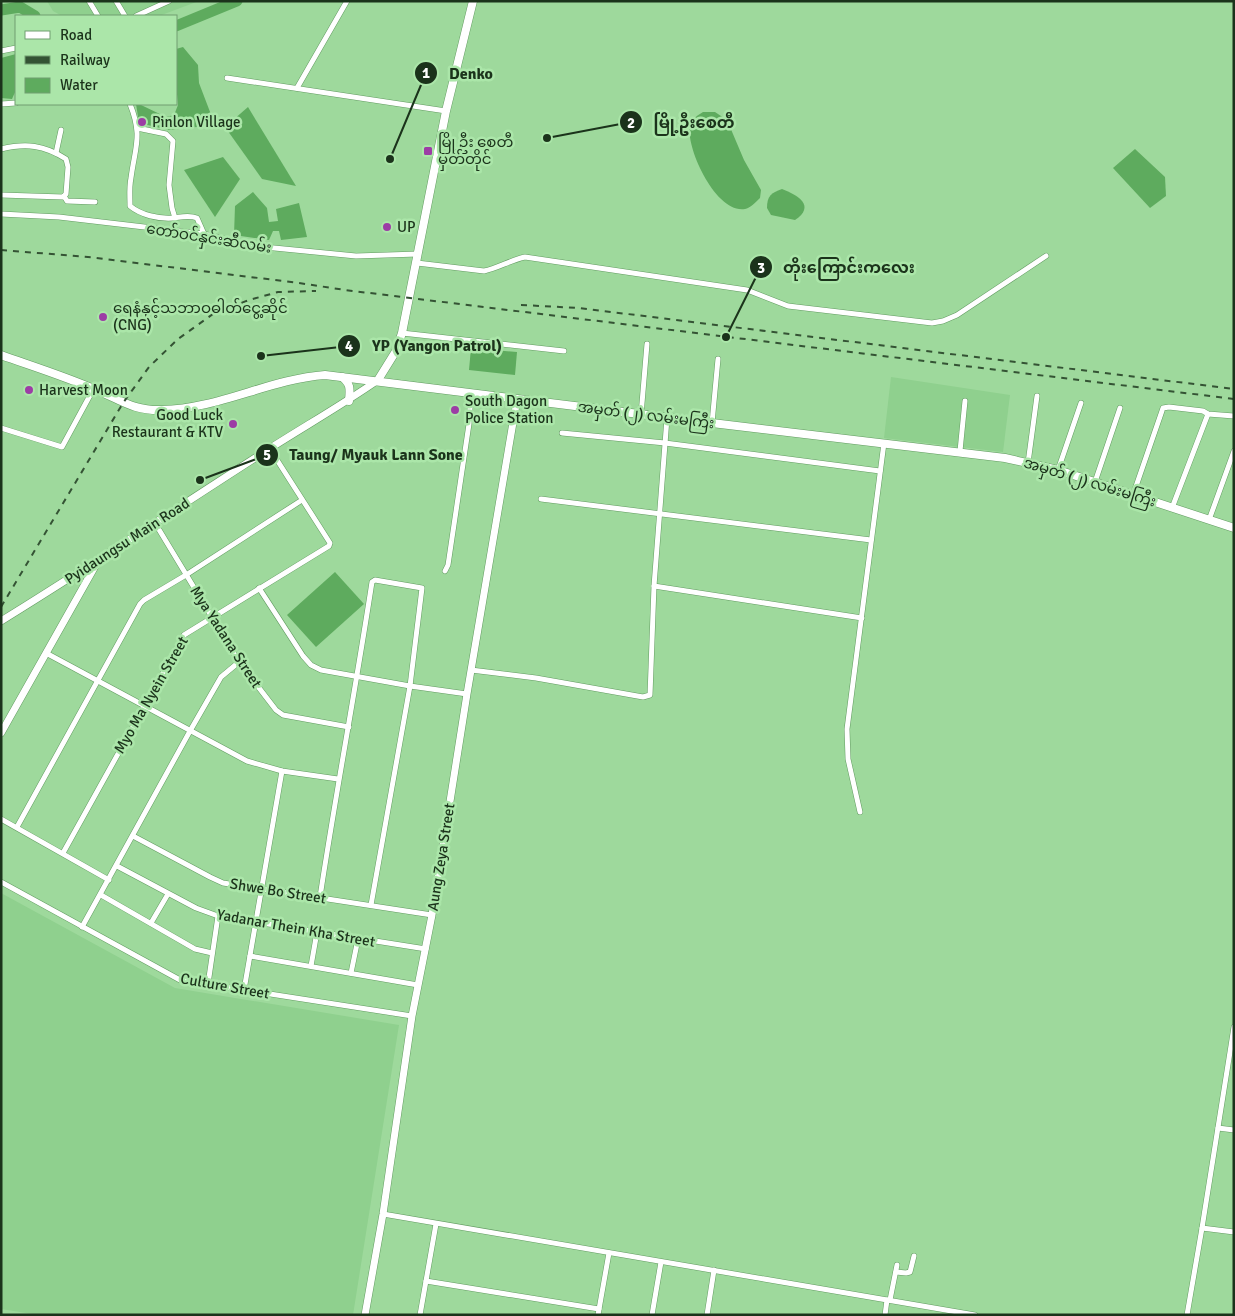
<svg xmlns="http://www.w3.org/2000/svg" width="1235" height="1316" viewBox="0 0 1235 1316" font-family="Signika,'Noto Sans Myanmar',sans-serif">
<rect width="100%" height="100%" fill="#9ed99c"/>
<g fill="#8fd08e">
<polygon points="47,1 199,1 159,16 62,16 53,11"/>
<polygon points="891,377 1010,395 1003,452 884,438"/>
<polygon points="1,893 175,988 399,1025 353,1315 39,1315 1,1309"/>
</g>
<g fill="#5eab5e">
<polygon points="183,47 198,65 199,83 215,125 169,130 139,123 136,104 139,104 166,117 174,115 178,105 176,83 176,49"/>
<polygon points="16,54 16,90 12,99 1,98 1,58"/>
<polygon points="248,107 296,186 262,179 225,127"/>
<path d="M703 112H715L724 118 730 127 744 160 761 190 760 198C756 202 750 208 745 209 716 214 685 147 690 125 692 119 698 115 703 112Z"/>
<polygon points="1135,149 1165,177 1166,196 1150,208 1113,168"/>
<polygon points="223,157 240,179 215,217 184,170"/>
<path d="M782 189C798 195 816 206 795 220L771 215 767 208C767 196 771 193 782 189Z"/>
<polygon points="253,192 267,208 269,222 278,221 276,209 299,203 307,237 281,240 279,231 273,231 269,240 234,235 235,206"/>
<polygon points="471,348 517,352 515,375 469,370"/>
<polygon points="335,572 364,604 316,647 287,615"/>
</g>
<g fill="none" stroke-linecap="round" stroke-linejoin="round">
<g stroke="#5eab5e" stroke-width="11">
<polyline points="1,10 20,7 35,16"/>
<polyline points="176,26 237,1"/>
</g>
<g stroke="#629b61" stroke-width="6">
<g id="street">
<polyline points="89,1 98,16"/>
<polyline points="116,1 125,16"/>
<polyline points="136,16 169,1"/>
<polyline points="1,51 16,48"/>
<polyline points="227,78 446,111"/>
<polyline points="297,88 347,1"/>
<polyline points="1,104 16,103"/>
<path d="M130 104C143 136 135 147 131 178 129 187 130 196 130 206 141 215 158 219 173 218 182 217 189 215 197 218L204 234"/>
<polyline points="137,128 166,134 173,141 169,185 172,208 175,218"/>
<path d="M1 149C26 143 44 145 66 159L68 167 66 194 63 197 1 195"/>
<polyline points="56,153 61,130"/>
<polyline points="64,196 67,201 95,202"/>
<polyline points="1,214 59,217 204,234 253,246 356,256 418,254"/>
<path d="M417 263 484 271C498 268 511 260 525 257L747 290 788 306 932 323 943 321 957 315 1046 256"/>
<polyline points="402,333 564,351"/>
<polyline points="641,415 647,344"/>
<polyline points="712,423 718,359"/>
<polyline points="1,428 62,447 94,388"/>
<polyline points="562,433 665,443 880,471"/>
<polyline points="960,451 965,401"/>
<polyline points="1028,463 1037,396"/>
<polyline points="1058,470 1081,403"/>
<polyline points="1095,482 1120,408"/>
<polyline points="1133,495 1163,408 1169,407 1203,411 1208,414 1234,416"/>
<polyline points="541,499 871,540"/>
<polyline points="1172,508 1208,414"/>
<polyline points="1209,520 1234,451"/>
<polyline points="155,523 239,662 276,710 283,715 349,727"/>
<polyline points="445,571 448,565 469,424 471,393"/>
<polyline points="654,586 862,618"/>
<polyline points="259,588 303,656 311,665 321,670 410,686 467,694"/>
<polyline points="46,653 247,761 282,771 338,779"/>
<polyline points="471,670 536,678 643,697 650,695 654,586 667,418"/>
<polyline points="860,812 848,759 847,729 884,443"/>
<polyline points="1,819 109,880"/>
<polyline points="17,827 140,604 144,600 186,575 302,500"/>
<polyline points="133,836 210,877 223,883 432,915"/>
<polyline points="63,853 184,635 329,546 330,543 270,449"/>
<polyline points="117,866 196,908 218,916 426,949"/>
<polyline points="1,882 180,980 412,1016"/>
<polyline points="101,895 195,949 212,953"/>
<path d="M320 897C336 792 356 687 372 582L375 580 422 588 410 686 371 905"/>
<polyline points="151,923 168,894"/>
<polyline points="82,927 190,731 221,677 239,662"/>
<polyline points="250,956 418,985"/>
<polyline points="311,966 317,932"/>
<polyline points="351,973 358,939"/>
<polyline points="208,984 218,916"/>
<polyline points="244,990 282,771"/>
<polyline points="1218,1128 1234,1130"/>
<polyline points="383,1214 975,1315"/>
<polyline points="1202,1228 1234,1232"/>
<polyline points="896,1272 906,1273 910,1272 914,1256"/>
<polyline points="426,1281 599,1309"/>
<polyline points="890,1300 897,1265"/>
<polyline points="420,1315 436,1224"/>
<polyline points="598,1315 609,1253"/>
<polyline points="652,1315 661,1262"/>
<polyline points="707,1315 714,1270"/>
<polyline points="885,1315 887,1300"/>
<polyline points="1187,1315 1202,1228 1234,1027"/>
</g>
</g>
<g stroke="#629b61" stroke-width="8">
<g id="secondary">
<path d="M1 621C92 565 180 506 269 449 305 426 342 405 378 380"/>
<polyline points="1,733 98,561"/>
<polyline points="365,1315 383,1214 412,1016 432,915 467,694 517,399"/>
</g>
</g>
<g stroke="#629b61" stroke-width="9">
<g id="primary">
<path d="M1 355C32 366 64 376 94 389 120 399 132 411 162 410 218 409 270 379 325 375L712 423 1005 458 1058 470 1234 528"/>
<path d="M342 377C351 384 350 389 349 401"/>
<polyline points="378,380 396,351 402,333 446,111 473,1"/>
</g>
</g>
<use href="#street" stroke="#fff" stroke-width="5"/>
<use href="#secondary" stroke="#fff" stroke-width="7"/>
<use href="#primary" stroke="#fff" stroke-width="8"/>
<g stroke="#345334" stroke-width="2" stroke-dasharray="6 6" stroke-linecap="butt">
<polyline points="1,250 88,257 299,283 345,290 1234,399"/>
<polyline points="521,305 579,308 1234,389"/>
<polyline points="1,607 123,403 149,367 178,339 213,314 249,300 278,292 316,291"/>
</g>
</g>
<g fill="#9c3da5" stroke="#abe6a9" stroke-width="2">
<circle cx="142" cy="122" r="5"/>
<rect x="423" y="146" width="10" height="10" rx="2.5"/>
<circle cx="387" cy="227" r="5"/>
<circle cx="103" cy="317" r="5"/>
<circle cx="29" cy="390" r="5"/>
<circle cx="455" cy="410" r="5"/>
<circle cx="233" cy="424" r="5"/>
</g>
<g text-anchor="middle" dominant-baseline="central" stroke-width="5" stroke-linejoin="round" paint-order="stroke">
<g font-size="15" fill="#1b331b" stroke="#abe6a9" text-anchor="start">
<text x="152" y="122">Pinlon Village</text>
<text x="438" y="142">မြို့ဦး စေတီ<tspan x="438" dy="17">မှတ်တိုင်</tspan></text>
<text x="397" y="227">UP</text>
<text x="113" y="308">ရေနံနှင့်သဘာဝဓါတ်ငွေ့ဆိုင်<tspan x="113" dy="17">(CNG)</tspan></text>
<text x="39" y="390">Harvest Moon</text>
<text x="465" y="401">South Dagon<tspan x="465" dy="17">Police Station</tspan></text>
<text x="223" y="415" text-anchor="end">Good Luck<tspan x="223" dy="17">Restaurant &amp; KTV</tspan></text>
</g>
<g font-size="15" fill="#1b331b" stroke="#abe6a9">
<text transform="translate(209 238) rotate(9)">တော်ဝင်နှင်းဆီလမ်း</text>
<text transform="translate(646 415) rotate(7)">အမှတ် (၂) လမ်းမကြီး</text>
<text transform="translate(1090 482) rotate(17)">အမှတ် (၂) လမ်းမကြီး</text>
<text transform="translate(127 541) rotate(-33)">Pyidaungsu Main Road</text>
<text transform="translate(226 637) rotate(57)">Mya Yadana Street</text>
<text transform="translate(151 695) rotate(-60)">Myo Ma Nyein Street</text>
<text transform="translate(441 857) rotate(-81)">Aung Zeya Street</text>
<text transform="translate(278 891) rotate(9)">Shwe Bo Street</text>
<text transform="translate(296 928) rotate(10)">Yadanar Thein Kha Street</text>
<text transform="translate(225 986) rotate(10)">Culture Street</text>
</g>
</g>
<path fill="none" stroke="#1b331b" stroke-width="2" d="M390 159L426 73M547 138L631 122M726 337L761 267M261 356L349 346M200 480L267 455"/>
<g fill="#1b331b" stroke="#abe6a9" stroke-width="2">
<circle cx="390" cy="159" r="5"/>
<circle cx="547" cy="138" r="5"/>
<circle cx="726" cy="337" r="5"/>
<circle cx="261" cy="356" r="5"/>
<circle cx="200" cy="480" r="5"/>
<circle cx="426" cy="73" r="12"/>
<circle cx="631" cy="122" r="12"/>
<circle cx="761" cy="267" r="12"/>
<circle cx="349" cy="346" r="12"/>
<circle cx="267" cy="455" r="12"/>
</g>
<g font-size="15" text-anchor="middle" font-weight="bold" fill="#fff">
<text x="426" y="78">1</text>
<text x="631" y="128">2</text>
<text x="761" y="273">3</text>
<text x="349" y="351">4</text>
<text x="267" y="460">5</text>
</g>
<g font-size="16" text-anchor="middle" font-weight="bold" fill="#1b331b" stroke="#abe6a9" stroke-width="5" stroke-linejoin="round" paint-order="stroke">
<text x="471" y="79">Denko</text>
<text x="694" y="128">မြို့ဦးစေတီ</text>
<text x="849" y="273">တိုးကြောင်းကလေး</text>
<text x="437" y="351">YP (Yangon Patrol)</text>
<text x="376" y="460">Taung/ Myauk Lann Sone</text>
</g>
<rect width="1235" height="1316" fill="none" stroke="#1b331b" stroke-width="5"/>
<rect x="15" y="15" width="162" height="90" fill="#abe6a9" stroke="#719e70"/>
<rect x="25" y="31" width="25" height="8" fill="#ffffff" stroke="#719e70"/>
<text x="60" y="40" font-size="15" fill="#1b331b">Road</text>
<rect x="25" y="56" width="25" height="8" fill="#345334" stroke="#719e70"/>
<text x="60" y="65" font-size="15" fill="#1b331b">Railway</text>
<rect x="25" y="78" width="25" height="15" fill="#5eab5e" stroke="#719e70"/>
<text x="60" y="90" font-size="15" fill="#1b331b">Water</text>
</svg>
